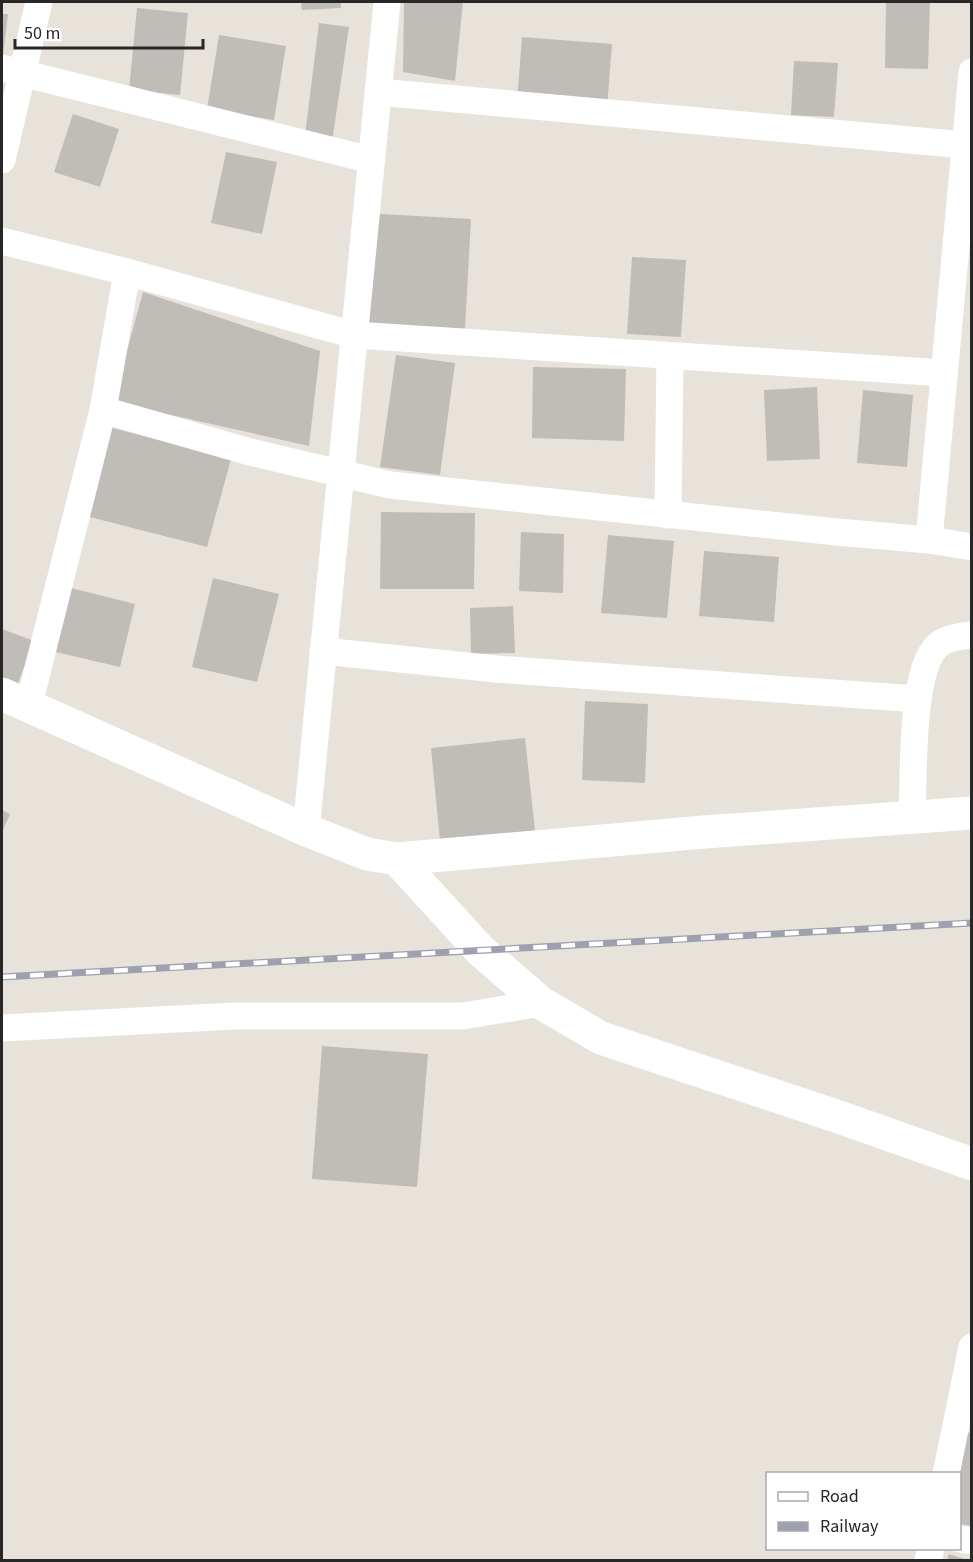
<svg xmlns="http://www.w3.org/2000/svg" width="973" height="1562" viewBox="0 0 973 1562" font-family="'Source Sans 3',sans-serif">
<rect width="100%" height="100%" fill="#e8e3da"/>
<g fill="#c0bcb7">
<polygon points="301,2 341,2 341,8 302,10"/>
<polygon points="404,2 463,2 455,81 403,72"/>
<polygon points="886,2 930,2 928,69 885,68"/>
<polygon points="137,8 188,13 180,95 129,90"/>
<polygon points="2,14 8,14 3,56 2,55"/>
<polygon points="319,23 349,27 332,142 305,135"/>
<polygon points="219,35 286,46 274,120 207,109"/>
<polygon points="522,37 612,44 607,108 517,101"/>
<polygon points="794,61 838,63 834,117 791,115"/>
<polygon points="73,114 119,129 100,187 54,172"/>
<polygon points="226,152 277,162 262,234 211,223"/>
<polygon points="364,213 471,219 465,329 358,323"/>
<polygon points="632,257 686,260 681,337 627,334"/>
<polygon points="143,292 320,351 309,446 113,402"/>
<polygon points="396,355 455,363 440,475 380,467"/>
<polygon points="533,367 626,369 624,441 532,438"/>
<polygon points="817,387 820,459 767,461 764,390"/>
<polygon points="863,390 913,395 907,467 857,463"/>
<polygon points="105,426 231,459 207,547 82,515"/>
<polygon points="381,512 475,513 474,589 380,589"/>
<polygon points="521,532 564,534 563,593 519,591"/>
<polygon points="608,535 674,541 667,618 601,613"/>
<polygon points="704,551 779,557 774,622 699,616"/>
<polygon points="213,578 279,594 257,682 192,667"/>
<polygon points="63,586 135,604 120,667 47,650"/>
<polygon points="513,606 515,653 471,654 470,608"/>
<polygon points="2,629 34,641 17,686 2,680"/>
<polygon points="585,701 648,704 645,783 582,780"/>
<polygon points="525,738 535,831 440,841 431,748"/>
<polygon points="2,810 10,814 2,832"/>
<polygon points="322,1046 428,1054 417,1187 312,1179"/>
<polygon points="966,1432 972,1433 972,1526 960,1524 960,1474"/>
<polygon points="949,1554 968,1560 947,1560"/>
</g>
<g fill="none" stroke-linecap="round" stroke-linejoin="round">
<g stroke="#fff" stroke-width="27">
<polyline points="2,68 371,160"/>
<polyline points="378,92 965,145"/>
<polyline points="2,160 39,2"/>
<polyline points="2,241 127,272 354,335 944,373"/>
<polyline points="103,410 250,452 390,485 837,532 929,540 972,547"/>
<polyline points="668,515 670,356"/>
<polyline points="929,540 972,72"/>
<polyline points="323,651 496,669 918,699"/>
<polyline points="29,704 103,410 127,272"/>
<path d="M912 817C914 778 910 672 937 646 945 638 961 636 972 635"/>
<polyline points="306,830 387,2"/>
<polyline points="2,1028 235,1016 463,1016 541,1003"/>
<polyline points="946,1474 972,1347"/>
<polyline points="960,1539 972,1541"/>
<polyline points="928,1560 931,1548"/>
</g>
<g stroke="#fff" stroke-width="33">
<polyline points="2,694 306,830 367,854 397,859 704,832 972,813"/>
<polyline points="397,859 481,951 541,1003 601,1038 836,1116 972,1164"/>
</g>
<g stroke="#9ea0af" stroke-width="7">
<polyline id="rail" points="2,977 972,923"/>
</g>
<use href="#rail" stroke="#fff" stroke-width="4.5" stroke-dasharray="14" stroke-linecap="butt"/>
</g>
<rect width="973" height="1562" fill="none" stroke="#272727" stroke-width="6"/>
<rect x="766" y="1472" width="195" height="78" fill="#ffffff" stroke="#a9a9a9" stroke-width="1.5"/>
<rect x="778" y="1492" width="30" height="9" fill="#ffffff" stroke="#a9a9a9" stroke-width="1.5"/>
<text x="820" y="1502" font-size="18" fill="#272727">Road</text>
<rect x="778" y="1522" width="30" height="9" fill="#9ea0af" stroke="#a9a9a9" stroke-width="1.5"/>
<text x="820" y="1532" font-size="18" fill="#272727">Railway</text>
<path d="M15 39v9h188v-9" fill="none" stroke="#272727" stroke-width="3"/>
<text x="24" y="39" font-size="18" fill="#272727" stroke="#ffffff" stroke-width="4.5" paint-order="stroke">50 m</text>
</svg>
